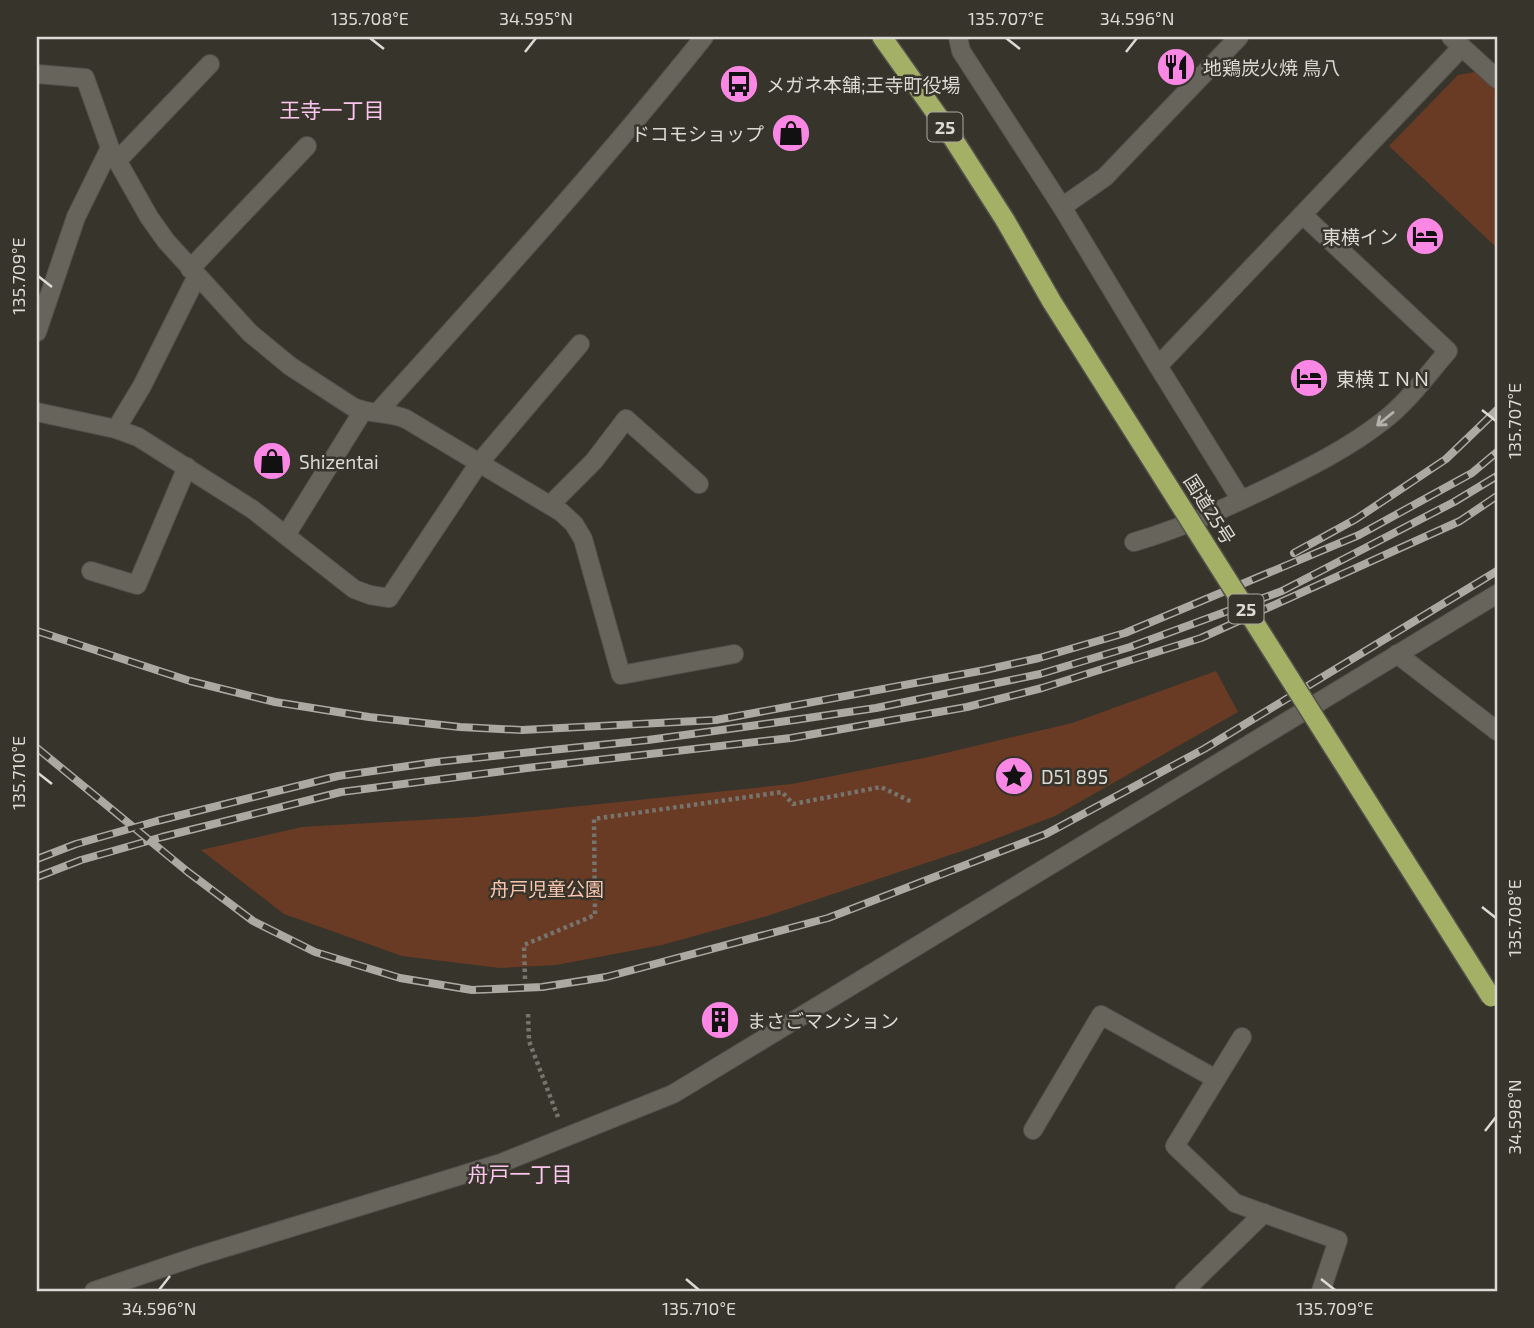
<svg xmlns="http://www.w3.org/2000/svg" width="1534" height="1328" viewBox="0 0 1534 1328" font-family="'Exo 2','Noto Sans JP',sans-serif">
<rect width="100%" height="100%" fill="#37342c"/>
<g fill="#6a3b24">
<polygon points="1475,72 1497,92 1497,248 1389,146 1458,75"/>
<polygon points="1216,671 1238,712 1055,816 974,847 767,916 662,945 556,965 500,968 402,956 284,914 201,850 302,827 473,817 792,784 929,757 1072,723"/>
</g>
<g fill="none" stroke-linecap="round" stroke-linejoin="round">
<g stroke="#53514b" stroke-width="20">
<g id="minor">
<polyline points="1462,47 1497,79"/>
<path d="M37 74 85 78 110 148 149 217 166 241 250 333 290 366 353 407C370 415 388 411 406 419L561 512 574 524 583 539 621 675 734 654"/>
<polyline points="117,161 210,64"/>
<polyline points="1062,207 1105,177 1239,37"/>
<polyline points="190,269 307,146"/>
<polyline points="37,332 76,217 110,148"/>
<polyline points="1158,366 1241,500"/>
<polyline points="37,412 116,429 138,437 252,509 354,589 370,595 389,598 479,463 580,344"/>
<path d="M378 412C489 289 601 166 704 37"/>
<polyline points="116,429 142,386 197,276"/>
<polyline points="550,505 594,461 626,419 699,484"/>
<polyline points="286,535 363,411"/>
<path d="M1134 542C1179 529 1221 510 1263 490 1304 470 1346 450 1383 421 1408 402 1427 375 1448 351L1303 215"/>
<polyline points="91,571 137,585 187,467"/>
<polyline points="1397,654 1497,731"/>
<polyline points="1242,1037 1175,1146 1235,1203 1338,1240 1321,1291"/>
<polyline points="1033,1130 1101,1015 1216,1079"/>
<polyline points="94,1291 198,1256 501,1163 673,1094 1497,594"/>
<polyline points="1184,1291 1264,1213"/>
</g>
</g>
<g stroke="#53514b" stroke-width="20">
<polyline id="tertiary" points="958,37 961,51 1062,207 1158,366 1462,47 1451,37"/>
</g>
<g stroke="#53514b" stroke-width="22">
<polyline id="trunk" points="882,37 945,126 1005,220"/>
</g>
<g stroke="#77746e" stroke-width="4.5" stroke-dasharray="3.5 3.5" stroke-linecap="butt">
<polyline points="525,979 524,945 595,915 594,819 782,792 793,804 881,787 912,802"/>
<polyline points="528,1014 529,1041 558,1117"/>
</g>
<use href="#minor" stroke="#66645b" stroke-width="18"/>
<use href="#tertiary" stroke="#66645b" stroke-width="18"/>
<use href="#trunk" stroke="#a5b067" stroke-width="19"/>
<g stroke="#aca9a3" stroke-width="8">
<g id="rail">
<polyline points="1294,553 1356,519 1446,459 1497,410"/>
<polyline points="37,631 190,681 275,702 369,717 460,727 522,730 716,720 985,670 1039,658 1125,633 1359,535 1472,473 1497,452"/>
<polyline points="37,748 188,872 253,921 315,952 400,978 472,990 542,987 606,977 828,918 1046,834 1204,749 1497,571"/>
<polyline points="37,859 76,844 157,821 338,776 436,762 648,740 794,720 876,708 1040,674 1130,647 1282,591 1454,502 1497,476"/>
<polyline points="37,877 81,860 162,837 341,792 527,768 791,738 967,707 1042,688 1201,638 1460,521 1497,496"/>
</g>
</g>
<use href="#rail" stroke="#37342c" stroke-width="5" stroke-dasharray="16" stroke-linecap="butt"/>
<g stroke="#53514b" stroke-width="22" stroke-linecap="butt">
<polyline id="trunk-bridge" points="1005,220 1052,302 1491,997"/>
</g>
<use href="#trunk-bridge" stroke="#a5b067" stroke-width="19"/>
</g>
<defs><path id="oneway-shaft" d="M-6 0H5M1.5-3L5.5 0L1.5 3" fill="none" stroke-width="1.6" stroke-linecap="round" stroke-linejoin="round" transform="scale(1.75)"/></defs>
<use stroke="#b3b1aa" href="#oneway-shaft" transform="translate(1385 419) rotate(141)"/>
<path fill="none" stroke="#dcdad5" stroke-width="2.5" d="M370 38 384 49M1006 38 1020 49M525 52 536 38M1126 52 1137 38M38 276 52 287M1482 410 1496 421M38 773 52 784M1482 907 1496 918M1485 1131 1496 1117M686 1279 699 1290M1321 1279 1335 1290M159 1290 170 1276"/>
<defs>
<g id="restaurant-disc" transform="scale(2.0125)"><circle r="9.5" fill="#fb87e5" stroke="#37342c"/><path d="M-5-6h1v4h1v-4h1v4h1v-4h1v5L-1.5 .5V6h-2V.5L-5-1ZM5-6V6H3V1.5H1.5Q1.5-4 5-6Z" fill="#111"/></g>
<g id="bus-disc" transform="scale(2.0125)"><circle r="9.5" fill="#fb87e5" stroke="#37342c"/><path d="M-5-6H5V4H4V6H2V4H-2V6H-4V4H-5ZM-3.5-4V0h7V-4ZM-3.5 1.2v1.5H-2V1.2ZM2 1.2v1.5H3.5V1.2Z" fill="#111"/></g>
<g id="shop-disc" transform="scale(2.0125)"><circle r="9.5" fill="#fb87e5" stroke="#37342c"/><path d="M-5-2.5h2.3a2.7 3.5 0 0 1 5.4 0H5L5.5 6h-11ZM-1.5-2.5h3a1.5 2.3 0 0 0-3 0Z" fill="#111"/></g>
<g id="hotel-disc" transform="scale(2.0125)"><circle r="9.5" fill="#fb87e5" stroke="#37342c"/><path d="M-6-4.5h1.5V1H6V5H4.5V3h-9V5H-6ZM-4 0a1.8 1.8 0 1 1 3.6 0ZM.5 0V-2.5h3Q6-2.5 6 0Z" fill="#111"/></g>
<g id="sight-disc" transform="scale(2.0125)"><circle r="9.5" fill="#fb87e5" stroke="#37342c"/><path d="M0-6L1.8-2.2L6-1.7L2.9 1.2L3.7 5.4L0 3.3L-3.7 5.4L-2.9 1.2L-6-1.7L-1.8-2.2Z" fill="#111"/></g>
<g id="building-disc" transform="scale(2.0125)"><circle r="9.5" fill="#fb87e5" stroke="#37342c"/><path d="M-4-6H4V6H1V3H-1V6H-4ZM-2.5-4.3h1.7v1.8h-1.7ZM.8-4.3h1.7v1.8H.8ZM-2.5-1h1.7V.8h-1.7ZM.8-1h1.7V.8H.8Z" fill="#111"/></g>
</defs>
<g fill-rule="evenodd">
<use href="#restaurant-disc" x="1176" y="67"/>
<use href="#bus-disc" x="739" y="84"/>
<use href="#shop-disc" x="791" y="133"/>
<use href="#hotel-disc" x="1425" y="236"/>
<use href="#hotel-disc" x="1309" y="378"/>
<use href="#shop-disc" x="272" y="461"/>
<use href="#sight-disc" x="1014" y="776"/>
<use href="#building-disc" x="720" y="1020"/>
</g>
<g text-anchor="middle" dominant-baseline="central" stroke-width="5" stroke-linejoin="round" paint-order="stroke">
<g fill="#37342c" stroke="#aaa8a2" stroke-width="2">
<rect x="927.5" y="112.5" width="35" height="29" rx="5"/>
<rect x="1228.5" y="594.5" width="35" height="29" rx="5"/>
</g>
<g font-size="18" font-weight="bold" fill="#dcdad5">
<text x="945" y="127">25</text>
<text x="1246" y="609">25</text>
</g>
<g font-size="19" fill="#dcdad5" stroke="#37342c" text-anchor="start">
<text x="1203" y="67">地鶏炭火焼 鳥八</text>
<text x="766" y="84">メガネ本舗;王寺町役場</text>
<text x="764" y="133" text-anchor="end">ドコモショップ</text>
<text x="1398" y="236" text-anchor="end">東横イン</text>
<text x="1336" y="378">東横ＩＮＮ</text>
<text x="299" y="461">Shizentai</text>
<text x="1041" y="776">D51 895</text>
<text x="747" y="1020">まさごマンション</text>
</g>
<g font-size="19" fill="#dcdad5" stroke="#37342c">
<text transform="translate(1210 509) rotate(58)">国道25号</text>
</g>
<g font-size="19" fill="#fbc6ae" stroke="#37342c">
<text x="547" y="888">舟戸児童公園</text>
</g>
<g font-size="21" fill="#fbc6ee" stroke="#37342c">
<text x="332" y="109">王寺一丁目</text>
<text x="520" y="1173">舟戸一丁目</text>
</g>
</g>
<rect width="1534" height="1328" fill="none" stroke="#37342c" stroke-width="77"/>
<rect x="38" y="38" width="1458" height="1252" fill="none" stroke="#dcdad5" stroke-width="2.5"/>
<g font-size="18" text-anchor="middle" fill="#dcdad5">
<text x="370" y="25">135.708°E</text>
<text x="536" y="25">34.595°N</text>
<text x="1006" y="25">135.707°E</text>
<text x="1137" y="25">34.596°N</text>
<text transform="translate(19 276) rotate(-90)" y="6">135.709°E</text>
<text transform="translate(1515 421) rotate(-90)" y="6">135.707°E</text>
<text transform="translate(19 773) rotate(-90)" y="6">135.710°E</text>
<text transform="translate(1515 918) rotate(-90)" y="6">135.708°E</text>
<text transform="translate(1515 1117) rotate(-90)" y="6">34.598°N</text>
<text x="159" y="1315">34.596°N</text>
<text x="699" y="1315">135.710°E</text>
<text x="1335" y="1315">135.709°E</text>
</g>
</svg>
